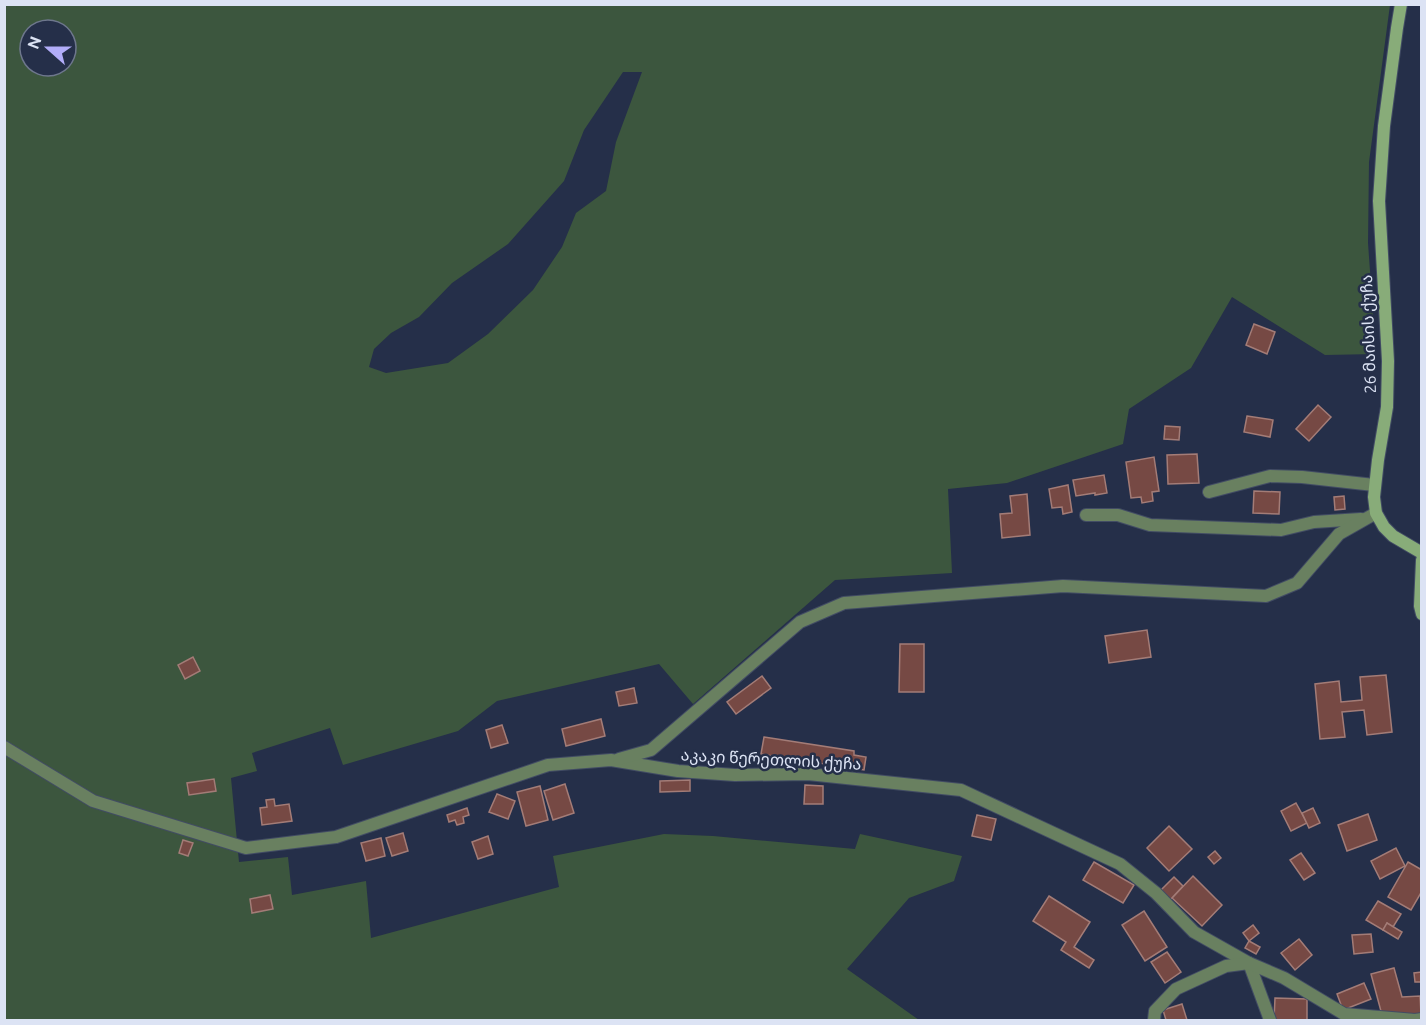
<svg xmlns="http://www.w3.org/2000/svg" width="1426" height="1025" viewBox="0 0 1426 1025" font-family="Ubuntu,'Noto Sans Georgian',sans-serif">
<rect width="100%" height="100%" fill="#252f49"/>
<path fill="#3c563e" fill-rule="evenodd" d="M5 5H1390L1369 162 1368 243 1376 354 1325 355 1232 297 1191 368 1129 409 1123 444 1007 483 948 489 952 573 835 580 693 704 659 664 497 701 458 731 343 765 330 728 252 753 257 771 231 778 239 862 288 857 292 895 366 881 371 938 559 887 553 856 664 834 713 836 855 849 860 834 962 856 954 881 909 898 847 969 919 1020H5ZM30 30H66V66H30ZM623 72H642L616 142 606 191 576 213 562 247 533 290 488 334 448 363 386 373 369 367 374 349 391 333 419 317 452 283 508 244 564 181 584 130Z"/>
<g fill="#764944" stroke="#a37c77" stroke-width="1.5">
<polygon points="1254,324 1275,332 1267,354 1246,345"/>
<polygon points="1318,405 1331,417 1309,441 1296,429"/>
<polygon points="1247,416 1273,420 1270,437 1244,432"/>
<polygon points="1165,426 1180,427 1179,440 1164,439"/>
<polygon points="1197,454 1199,483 1168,484 1167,455"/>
<polygon points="1154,457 1159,491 1152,492 1153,501 1142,503 1141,497 1131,498 1126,462"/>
<polygon points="1104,475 1107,493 1095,495 1095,493 1076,496 1073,480"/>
<polygon points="1068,485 1072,512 1063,514 1062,507 1052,508 1049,489"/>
<polygon points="1254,491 1280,492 1279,514 1253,513"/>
<polygon points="1027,494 1030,535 1002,538 1000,514 1012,513 1010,496"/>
<polygon points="1344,496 1345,509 1335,510 1334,497"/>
<polygon points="1147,630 1151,657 1109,663 1105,636"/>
<polygon points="900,644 924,644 924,692 899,692"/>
<polygon points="193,657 200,671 185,679 178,665"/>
<polygon points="1386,675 1392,732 1367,735 1364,710 1342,712 1345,737 1320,739 1315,684 1339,681 1341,702 1362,700 1360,677"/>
<polygon points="762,676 771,688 736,714 727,702"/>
<polygon points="634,688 637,703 619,706 616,692"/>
<polygon points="601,719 605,736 566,746 562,729"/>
<polygon points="502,725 508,743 491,748 486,730"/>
<polygon points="764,737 854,751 854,755 866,757 864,770 761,754"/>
<polygon points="214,779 216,791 189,795 187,783"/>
<polygon points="690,780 690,791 660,792 660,781"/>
<polygon points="565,784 574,813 553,820 544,791"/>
<polygon points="805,785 823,786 823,804 804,804"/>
<polygon points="540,786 548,820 526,826 517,792"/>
<polygon points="497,794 515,801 508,819 489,812"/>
<polygon points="274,799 275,806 289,804 292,821 262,825 260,808 267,807 266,800"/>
<polygon points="1296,803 1307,823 1291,831 1281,811"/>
<polygon points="467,808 469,815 463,817 464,823 457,825 455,820 449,822 447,815"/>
<polygon points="1313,808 1320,823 1309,828 1302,813"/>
<polygon points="1368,814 1377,840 1347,851 1338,825"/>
<polygon points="977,815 996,819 991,840 972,836"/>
<polygon points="1169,826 1192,849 1169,871 1147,848"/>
<polygon points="403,833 408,851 392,856 386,838"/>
<polygon points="488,836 493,854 478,859 472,842"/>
<polygon points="381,838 385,856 366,861 361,843"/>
<polygon points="183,840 193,843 188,856 179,853"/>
<polygon points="1396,848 1405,866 1380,879 1371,861"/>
<polygon points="1215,851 1221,858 1214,864 1208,857"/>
<polygon points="1301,853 1315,873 1304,880 1290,860"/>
<polygon points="1094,862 1134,885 1123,903 1083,880"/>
<polygon points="1408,862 1422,870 1422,891 1411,910 1388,897"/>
<polygon points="1193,876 1222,905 1202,926 1172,898"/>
<polygon points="1174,877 1183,886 1170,900 1160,891"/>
<polygon points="270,895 273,909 252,913 250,899"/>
<polygon points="1049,896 1090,922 1074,947 1094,960 1089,968 1061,950 1066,942 1033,921"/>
<polygon points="1378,901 1401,914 1393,927 1387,923 1383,930 1366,920"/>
<polygon points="1144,911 1167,947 1145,961 1122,925"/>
<polygon points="1387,923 1402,932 1398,939 1383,930"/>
<polygon points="1253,925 1259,933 1249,941 1243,933"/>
<polygon points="1371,934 1373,952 1354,954 1352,935"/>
<polygon points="1299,939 1312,955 1295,970 1281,953"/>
<polygon points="1249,941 1260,947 1256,954 1245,948"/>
<polygon points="1167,952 1181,972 1165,983 1151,962"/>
<polygon points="1394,968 1402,997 1420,996 1421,1014 1382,1015 1371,974"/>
<polygon points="1421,972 1422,982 1415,982 1414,973"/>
<polygon points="1364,983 1371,999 1343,1010 1337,994"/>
<polygon points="1275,998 1307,999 1307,1020 1274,1020"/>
<polygon points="1182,1004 1187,1020 1166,1020 1163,1010"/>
</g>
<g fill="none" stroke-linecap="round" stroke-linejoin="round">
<g stroke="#424c64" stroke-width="14">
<g id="street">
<polyline points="1209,492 1270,476 1302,477 1374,485"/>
<polyline points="1086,515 1118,515 1150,525 1281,530 1314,522 1361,519"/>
<polyline points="4,747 93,801 246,848 336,837 548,765 611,760 678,771 735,775 808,774 961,790 1120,864 1156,893 1194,932 1249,963 1270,1020"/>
<polyline points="619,759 651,750 800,622 844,603 1063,586 1266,596 1297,583 1339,534 1376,513"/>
<polyline points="1154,1020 1155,1011 1176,989 1226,966 1249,963 1284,978 1344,1014 1415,1020 1422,1019"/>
</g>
</g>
<g stroke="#424c64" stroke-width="14">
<g id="secondary">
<polyline points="1401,4 1397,28 1384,126 1379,201 1388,361 1387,407 1378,460 1374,497 1376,513 1384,527 1393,536 1422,553"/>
<polyline points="1422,560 1420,606 1422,614"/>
</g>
</g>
<use href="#street" stroke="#698060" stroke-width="12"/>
<use href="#secondary" stroke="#88ac79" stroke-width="12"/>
</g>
<g text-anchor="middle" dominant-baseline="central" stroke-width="5" stroke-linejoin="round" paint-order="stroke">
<g font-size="16" fill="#dce3f4" stroke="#252f49">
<text transform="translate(1368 334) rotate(-92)">26 მაისის ქუჩა</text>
<text transform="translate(771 759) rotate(3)">აკაკი წერეთლის ქუჩა</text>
</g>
</g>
<rect width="1426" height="1025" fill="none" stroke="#dce3f4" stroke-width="12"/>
<g transform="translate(48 48) rotate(291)"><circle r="28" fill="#252f49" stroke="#6e778d" stroke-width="1.5"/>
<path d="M0-4.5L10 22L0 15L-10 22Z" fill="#b2adf9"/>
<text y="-9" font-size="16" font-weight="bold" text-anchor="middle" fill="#dce3f4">N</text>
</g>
</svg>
